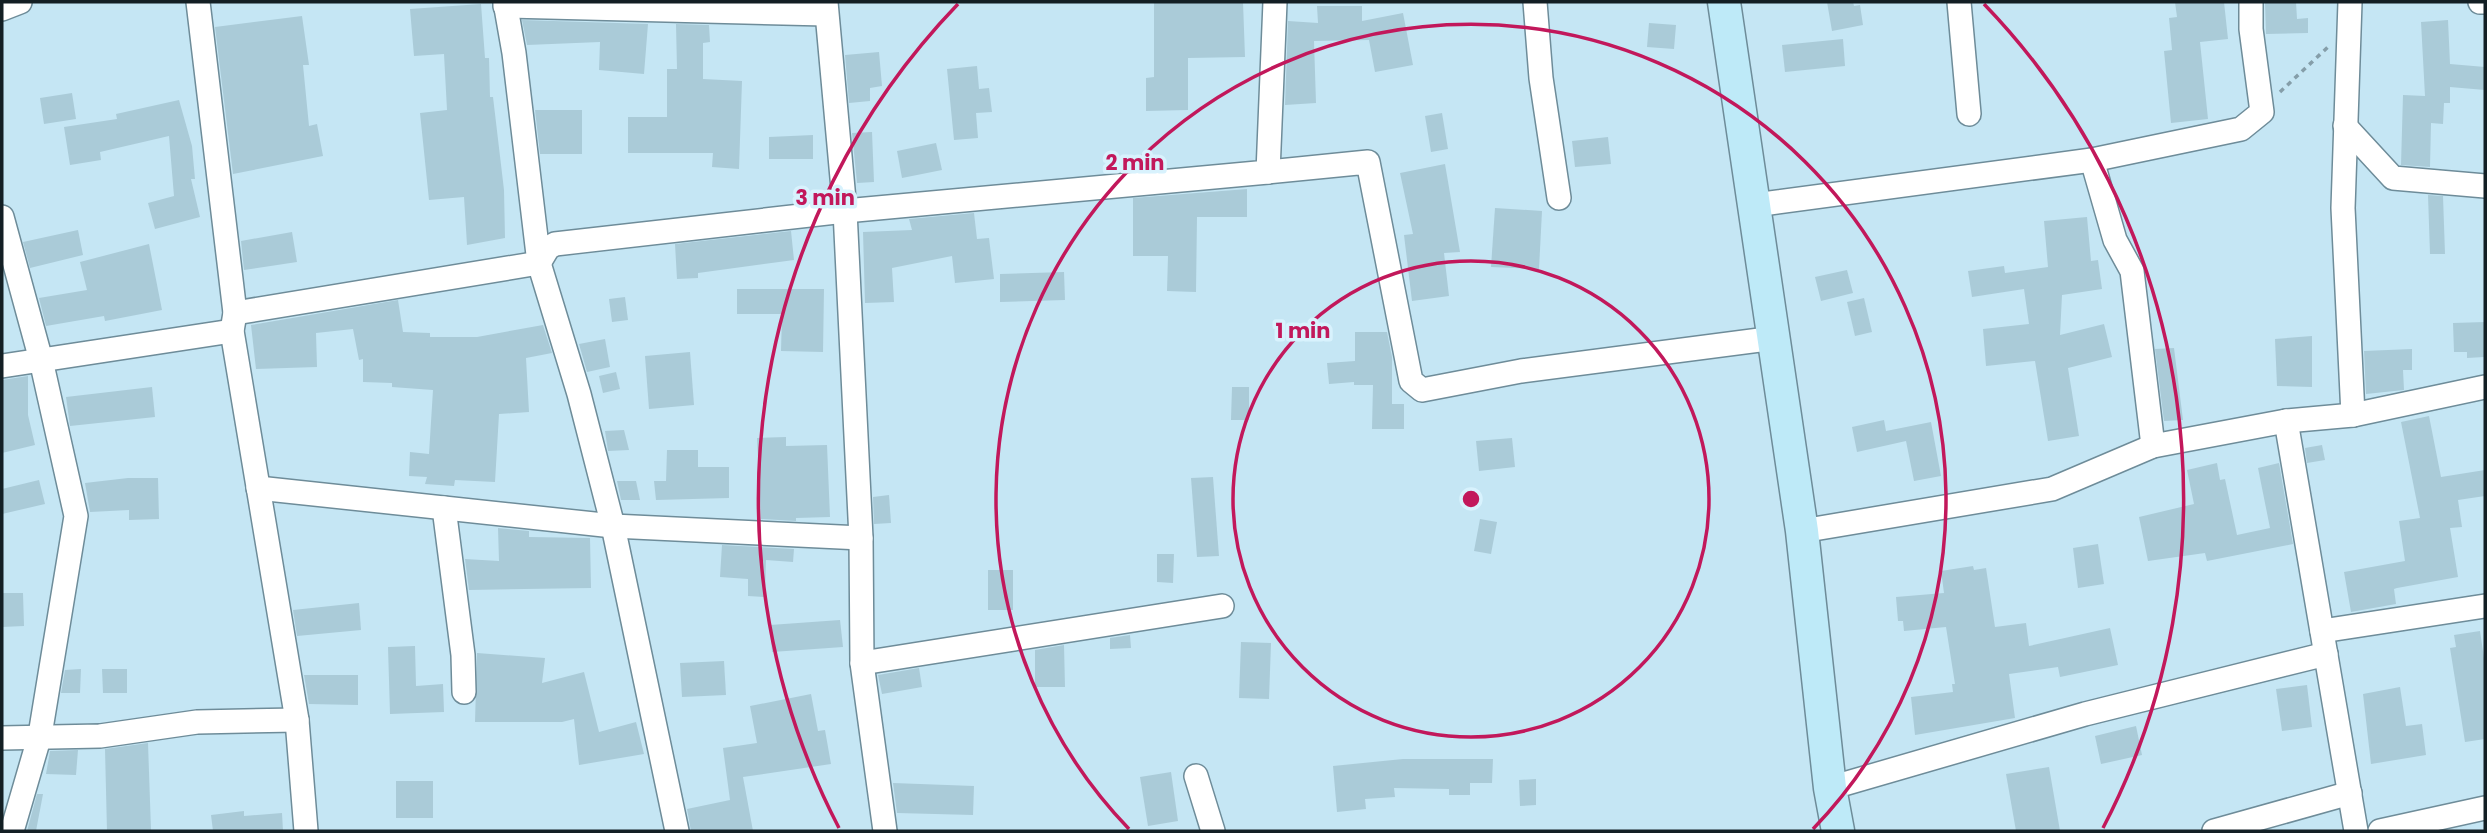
<svg xmlns="http://www.w3.org/2000/svg" width="2487" height="833" viewBox="0 0 2487 833" font-family="Poppins,sans-serif">
<rect width="100%" height="100%" fill="#c5e6f4"/>
<g fill="#aacbd8">
<polygon points="1154,2 1243,2 1245,57 1188,58 1188,110 1146,111 1146,78 1154,77"/>
<polygon points="1827,2 1853,2 1854,6 1860,5 1863,25 1832,31"/>
<polygon points="2175,2 2224,2 2228,39 2200,42 2208,119 2171,123 2164,51 2172,50 2169,18 2177,17"/>
<polygon points="2265,2 2296,2 2297,19 2308,18 2308,33 2266,34"/>
<polygon points="481,4 485,58 489,58 490,97 493,97 504,190 505,238 467,245 464,197 429,200 420,113 447,110 444,54 414,56 410,9"/>
<polygon points="1317,6 1362,6 1362,21 1403,13 1413,65 1375,72 1369,40 1314,41 1316,103 1285,105 1288,21 1318,23"/>
<polygon points="302,16 309,65 303,65 309,126 317,124 323,156 233,174 215,27"/>
<polygon points="522,20 648,24 644,74 599,70 600,42 527,45"/>
<polygon points="2448,20 2450,64 2485,67 2485,90 2450,87 2450,103 2444,103 2443,124 2431,123 2430,167 2401,165 2403,95 2425,96 2421,22"/>
<polygon points="1649,23 1676,25 1674,49 1647,47"/>
<polygon points="676,24 709,25 710,42 703,43 703,79 742,81 739,169 712,167 713,153 628,153 628,117 667,117 667,69 677,69"/>
<polygon points="1843,39 1845,66 1785,72 1782,45"/>
<polygon points="879,52 882,86 870,88 870,101 849,103 845,55"/>
<polygon points="977,66 979,89 989,88 992,112 976,113 978,138 954,140 947,69"/>
<polygon points="72,93 76,119 44,124 40,98"/>
<polygon points="179,100 192,146 195,179 191,179 200,217 155,229 148,203 174,196 169,136 100,152 101,160 70,165 64,127 117,119 116,114"/>
<polygon points="535,110 582,110 582,154 540,154"/>
<polygon points="1442,113 1448,149 1431,152 1425,116"/>
<polygon points="872,132 874,182 857,183 852,133"/>
<polygon points="813,135 813,159 769,159 769,137"/>
<polygon points="1608,137 1611,164 1575,167 1572,141"/>
<polygon points="936,143 942,170 902,178 897,151"/>
<polygon points="1445,164 1460,252 1444,253 1449,296 1412,301 1404,235 1413,234 1400,173"/>
<polygon points="1247,189 1247,217 1197,217 1196,292 1167,291 1168,256 1133,256 1133,198"/>
<polygon points="2428,195 2443,196 2445,254 2430,254"/>
<polygon points="1495,208 1542,211 1539,269 1491,267"/>
<polygon points="974,213 977,239 989,238 994,279 955,283 952,256 892,268 894,302 865,303 863,232 912,230 909,219"/>
<polygon points="2087,217 2091,261 2098,260 2102,289 2062,295 2060,335 2104,324 2112,357 2068,368 2079,436 2048,441 2035,361 1986,366 1983,329 2029,324 2024,289 1972,297 1968,271 2004,266 2005,273 2048,267 2044,221"/>
<polygon points="78,230 83,255 30,268 23,242"/>
<polygon points="791,231 794,260 698,273 698,278 677,279 675,244"/>
<polygon points="292,232 297,262 244,270 241,241"/>
<polygon points="149,244 162,310 105,321 104,316 46,326 39,298 87,290 80,262"/>
<polygon points="1847,270 1853,293 1821,301 1815,277"/>
<polygon points="1064,272 1065,300 1000,302 1000,274"/>
<polygon points="737,289 824,289 823,352 781,351 782,314 737,314"/>
<polygon points="625,297 628,320 612,322 609,299"/>
<polygon points="1864,298 1872,332 1855,336 1847,302"/>
<polygon points="398,300 403,332 430,333 430,337 477,337 543,325 552,353 526,358 529,412 499,414 495,482 455,480 454,486 425,484 427,477 409,476 410,452 429,454 433,390 392,387 392,383 363,382 363,359 359,360 353,329 316,333 317,367 256,369 251,325"/>
<polygon points="2485,322 2484,357 2467,358 2467,352 2454,352 2453,323"/>
<polygon points="1355,332 1387,332 1392,357 1392,404 1404,404 1404,429 1372,429 1373,385 1354,385 1354,382 1329,384 1327,363 1355,361"/>
<polygon points="2312,336 2312,387 2277,386 2275,339"/>
<polygon points="605,339 610,367 587,372 579,344"/>
<polygon points="2174,348 2183,420 2164,421 2155,349"/>
<polygon points="2412,349 2412,370 2403,370 2404,390 2366,394 2364,351"/>
<polygon points="690,352 694,405 649,409 645,356"/>
<polygon points="616,372 620,389 603,393 599,376"/>
<polygon points="28,376 28,415 35,445 2,453 2,380"/>
<polygon points="152,387 155,417 70,426 66,397"/>
<polygon points="1232,387 1249,387 1249,420 1231,420"/>
<polygon points="2429,416 2441,477 2485,470 2485,496 2458,500 2462,527 2450,528 2458,577 2397,588 2394,589 2396,604 2351,612 2344,572 2405,561 2399,521 2420,518 2401,422"/>
<polygon points="1884,420 1886,431 1931,422 1941,476 1914,481 1906,441 1857,452 1852,427"/>
<polygon points="624,430 629,450 608,451 605,431"/>
<polygon points="786,437 786,446 827,445 830,517 796,518 796,521 761,519 757,438"/>
<polygon points="1512,438 1515,467 1479,471 1476,441"/>
<polygon points="2322,445 2325,460 2307,463 2305,448"/>
<polygon points="667,450 698,450 698,467 729,467 729,498 656,500 654,481 666,481"/>
<polygon points="2217,463 2220,480 2225,479 2237,535 2270,528 2258,468 2279,463 2293,544 2207,561 2205,553 2148,561 2139,517 2194,504 2187,470"/>
<polygon points="1213,477 1219,556 1197,557 1191,478"/>
<polygon points="128,478 158,478 159,519 129,520 129,510 90,512 85,483"/>
<polygon points="39,480 45,504 2,514 2,489"/>
<polygon points="617,481 636,481 640,500 621,500"/>
<polygon points="889,495 891,523 874,524 873,497"/>
<polygon points="1480,519 1497,522 1491,554 1474,551"/>
<polygon points="498,528 529,531 529,537 590,538 591,588 469,590 465,559 499,561"/>
<polygon points="2098,544 2104,584 2078,588 2073,548"/>
<polygon points="722,545 794,549 793,562 766,560 765,597 748,596 748,579 720,577"/>
<polygon points="1157,554 1174,554 1173,583 1157,582"/>
<polygon points="1973,566 1974,570 1986,568 1995,627 2026,623 2029,646 2110,628 2118,665 2060,677 2058,667 2009,674 2015,718 1915,735 1911,697 1953,692 1952,684 1955,684 1946,627 1904,631 1903,621 1898,621 1896,597 1944,593 1941,571"/>
<rect x="988" y="570" width="25" height="40"/>
<polygon points="2,593 23,593 24,626 2,627"/>
<polygon points="359,603 361,630 297,636 293,610"/>
<polygon points="840,620 843,647 772,652 770,625"/>
<polygon points="2480,631 2485,665 2485,739 2465,742 2450,648 2456,647 2454,635"/>
<polygon points="1130,635 1131,648 1110,649 1110,638"/>
<polygon points="1241,642 1271,643 1269,699 1239,698"/>
<polygon points="1064,645 1065,687 1035,687 1035,650"/>
<polygon points="415,646 416,686 443,684 444,712 390,714 388,647"/>
<polygon points="477,653 545,658 542,683 584,672 599,732 636,722 644,754 579,765 574,719 562,722 475,722"/>
<polygon points="724,661 726,695 682,697 680,663"/>
<polygon points="919,668 922,687 882,694 878,675"/>
<polygon points="81,669 80,693 61,693 65,670"/>
<polygon points="102,669 127,669 127,693 103,693"/>
<polygon points="304,675 358,675 358,705 309,704"/>
<polygon points="2307,685 2312,727 2282,731 2276,689"/>
<polygon points="2400,687 2406,726 2422,724 2426,755 2371,764 2363,694"/>
<polygon points="811,694 818,731 825,730 831,764 743,777 753,831 691,831 687,809 730,800 723,748 757,743 750,706"/>
<polygon points="2136,726 2142,755 2101,764 2095,736"/>
<polygon points="148,743 151,830 107,831 105,749"/>
<polygon points="78,750 76,775 46,774 50,751"/>
<polygon points="1403,759 1493,759 1492,783 1470,783 1470,795 1449,795 1449,789 1394,788 1395,797 1365,799 1366,809 1337,812 1333,766"/>
<polygon points="2049,767 2060,831 2016,831 2006,774"/>
<polygon points="1171,772 1178,821 1148,826 1140,777"/>
<polygon points="1536,779 1536,805 1520,806 1519,780"/>
<rect x="396" y="781" width="37" height="37"/>
<polygon points="893,783 974,786 973,815 897,813"/>
<polygon points="37,794 43,794 36,831 27,831"/>
<polygon points="244,811 244,816 282,813 283,831 213,831 211,815"/>
</g>
<g fill="none" stroke-linecap="round" stroke-linejoin="round">
<g stroke="#6e8c99" stroke-width="26">
<g id="street">
<polyline points="198,2 235,313 232,331 297,720 306,831"/>
<polyline points="505,2 514,53 539,263 579,394 613,526 677,831"/>
<polyline points="826,2 845,211 861,538 862,663 885,831"/>
<polyline points="1535,2 1541,78 1559,198"/>
<polyline points="1959,2 1969,114"/>
<polyline points="2350,2 2343,208 2353,415"/>
<polyline points="2480,2 2485,2"/>
<polyline points="505,6 825,14"/>
<polyline points="2,9 20,2"/>
<polyline points="2345,126 2393,178 2485,186"/>
<polyline points="2092,160 2115,240 2132,271 2153,446"/>
<polyline points="1268,172 1368,162 1411,381 1422,390 1521,371 1775,338"/>
<polyline points="1755,205 2092,160 2241,129 2262,112 2251,29 2251,2"/>
<polyline points="2,217 41,360 76,516 40,735 12,831"/>
<polyline points="235,313 539,263 548,248 555,244 845,211 1268,172 1275,2"/>
<polyline points="2,366 232,331"/>
<polyline points="2286,421 2356,831"/>
<polyline points="258,488 613,526 861,538"/>
<polyline points="444,508 463,655 464,692"/>
<polyline points="1802,531 2052,489 2153,446 2286,421 2353,415 2485,387"/>
<polyline points="2322,631 2485,606"/>
<polyline points="862,663 1222,606"/>
<polyline points="2,738 100,736 197,722 297,720"/>
<polyline points="1196,776 1213,831"/>
<polyline points="1830,788 2085,714 2326,654"/>
<polyline points="2214,831 2350,793"/>
<polyline points="2380,831 2485,808"/>
</g>
</g>
<g stroke="#6e8c99" stroke-width="35">
<polyline id="secondary" points="1724,2 1802,531 1830,788 1838,831"/>
</g>
<polyline stroke="#859ea9" stroke-width="3.5" stroke-dasharray="5 5" stroke-linecap="butt" points="2280,92 2328,47"/>
<use href="#street" stroke="#fff" stroke-width="23"/>
<use href="#secondary" stroke="#beeaf8" stroke-width="32"/>
</g>
<g fill="none" stroke="#c2185b" stroke-width="3.5">
<circle cx="1471" cy="499" r="238"/>
<path d="M1129 829A475 475 0 1 1 1813 829"/>
<path d="M839 828A713 713 0 0 1 958 4M1984 4A713 713 0 0 1 2103 828"/>
</g>
<circle cx="1471" cy="499" r="10" fill="#c2185b" stroke="#d8f2fd" stroke-width="3.5"/>
<g font-size="21" text-anchor="middle" font-weight="bold" fill="#c2185b" stroke="#d8f2fd" stroke-width="7" stroke-linejoin="round" paint-order="stroke">
<text x="1135" y="170">2 min</text>
<text x="825" y="205">3 min</text>
<text x="1303" y="338">1 min</text>
</g>
<rect width="2487" height="833" fill="none" stroke="#131f24" stroke-width="7"/>
</svg>
